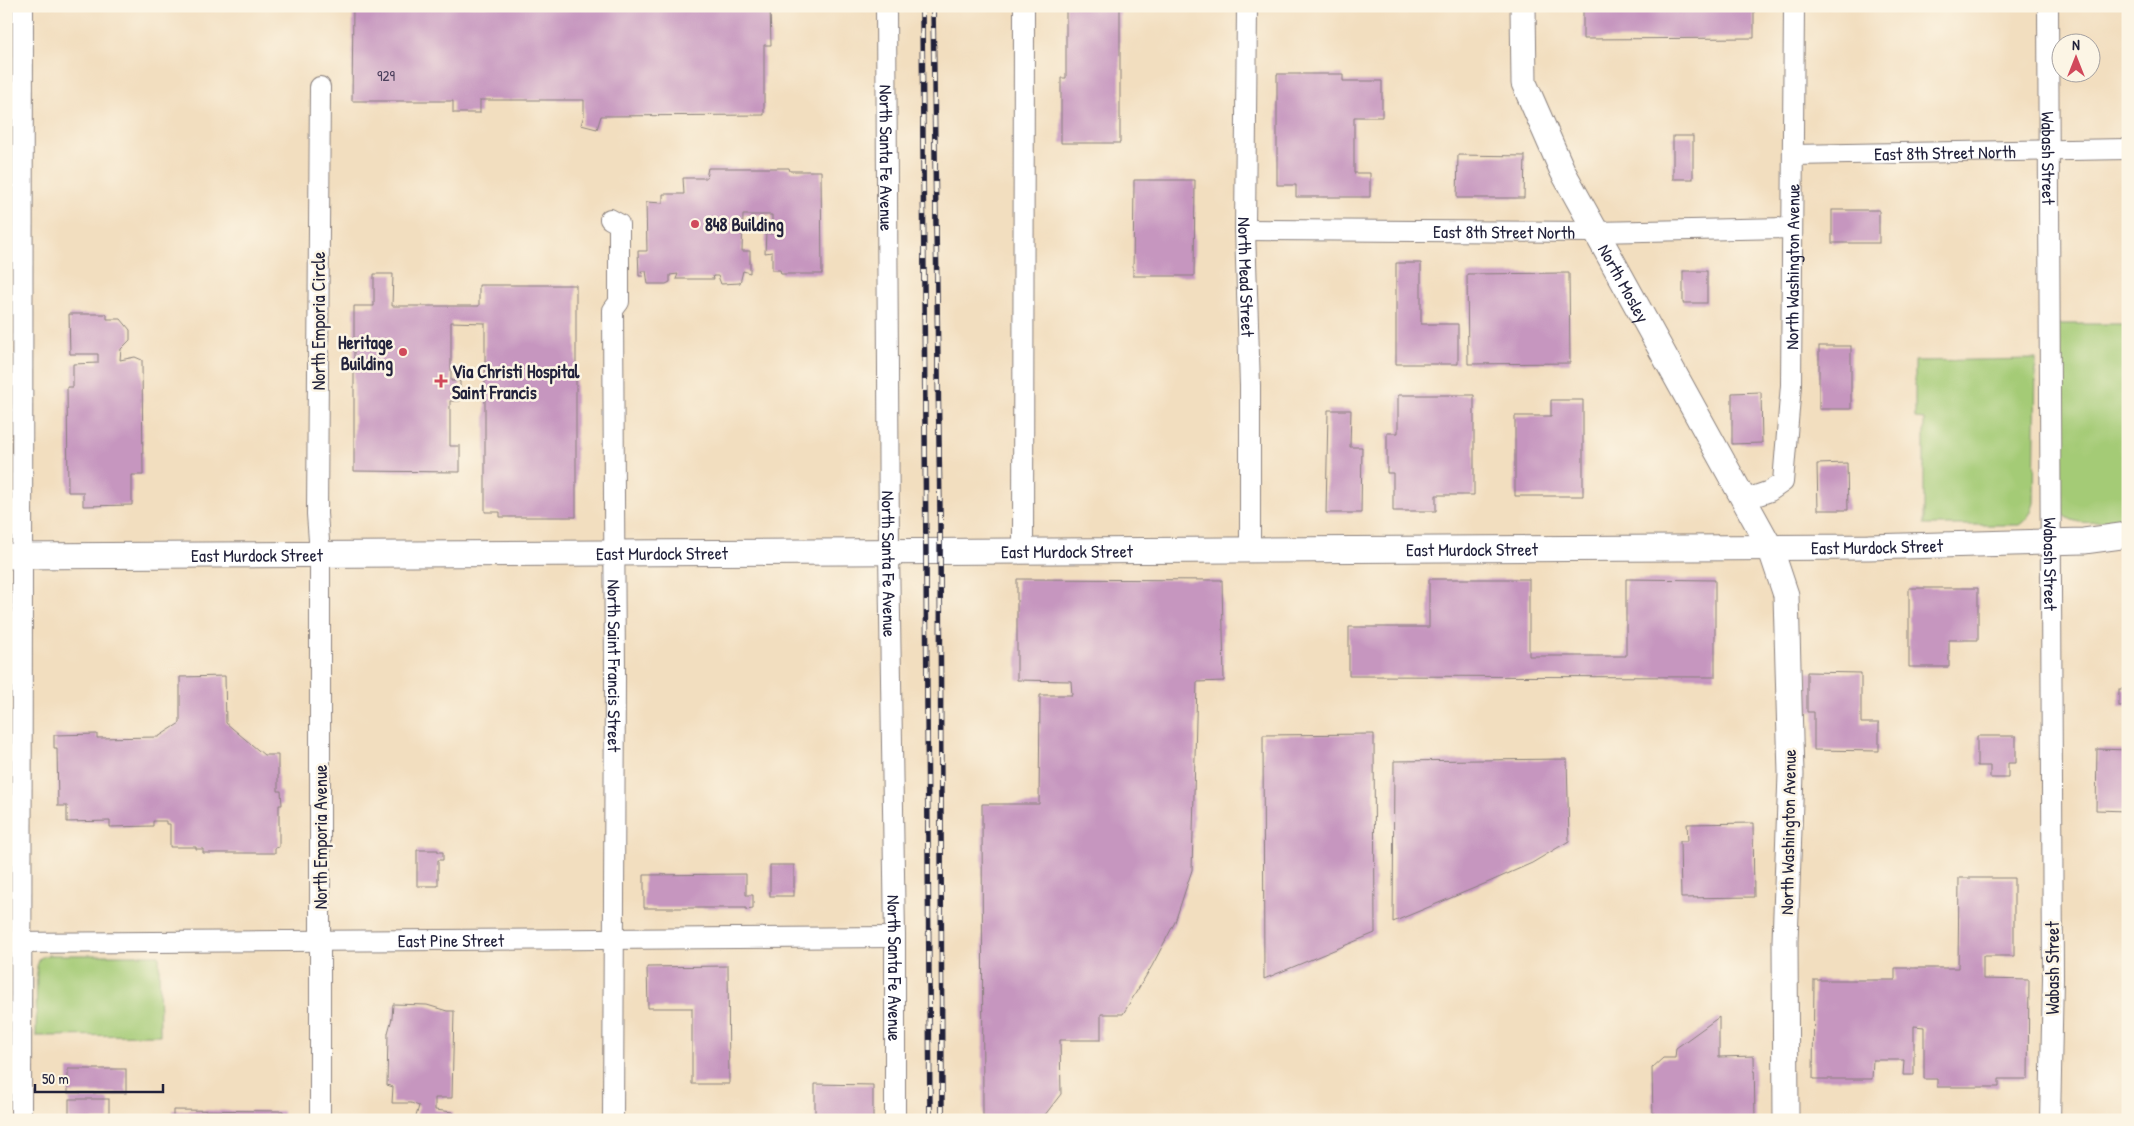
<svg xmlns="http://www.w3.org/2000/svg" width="2134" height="1126" viewBox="0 0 2134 1126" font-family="'Patrick Hand',sans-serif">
<rect width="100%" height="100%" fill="#fcf5e5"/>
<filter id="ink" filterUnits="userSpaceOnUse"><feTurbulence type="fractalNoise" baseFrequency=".02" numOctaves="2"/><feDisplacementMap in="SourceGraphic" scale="10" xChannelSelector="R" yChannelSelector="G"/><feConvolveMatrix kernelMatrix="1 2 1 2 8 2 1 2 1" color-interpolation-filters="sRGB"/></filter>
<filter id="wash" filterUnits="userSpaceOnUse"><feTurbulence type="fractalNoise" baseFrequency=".0096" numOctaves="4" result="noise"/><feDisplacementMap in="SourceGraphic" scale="20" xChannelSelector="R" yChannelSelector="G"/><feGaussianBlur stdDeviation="1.12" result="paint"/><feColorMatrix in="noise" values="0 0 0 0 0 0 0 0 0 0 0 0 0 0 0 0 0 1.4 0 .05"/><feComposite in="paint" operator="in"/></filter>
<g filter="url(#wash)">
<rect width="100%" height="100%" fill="#f2debf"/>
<g fill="#a4cb76" stroke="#637658">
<path d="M2057 324H2128V515C2106 520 2074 532 2059 509Z"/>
<path d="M2036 359 2034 503C2031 513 2028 519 2019 525H1924V419L1915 418V361Z"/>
<polygon points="48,955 159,955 160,1035 36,1036 37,966 40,958"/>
</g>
<g id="blocks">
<g fill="#c696bf">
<polygon points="353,6 770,6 771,45 764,45 764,115 601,116 597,129 581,125 584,115 584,100 480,100 480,113 453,113 453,101 352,101"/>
<polygon points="1066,6 1120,6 1120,143 1061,143 1061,78 1066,78"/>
<polygon points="1583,6 1754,6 1754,38 1583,39"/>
<polygon points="1277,74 1343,74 1343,81 1382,81 1382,117 1354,117 1354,173 1370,173 1370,197 1296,197 1296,185 1277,185"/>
<rect x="1673" y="136" width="20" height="43"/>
<polygon points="1458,155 1525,156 1524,198 1457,198"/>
<polygon points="708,168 789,168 790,171 821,171 822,274 781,274 780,270 772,270 772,252 765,253 766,233 772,234 772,215 743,215 742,251 750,251 750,273 743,271 740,283 721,284 718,276 713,276 714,279 676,279 678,274 670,275 670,282 666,284 648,284 646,271 641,271 643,276 639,276 638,251 647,251 646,202 663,203 663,194 684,194 683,178 706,178"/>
<polygon points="1134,180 1195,180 1194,276 1133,276"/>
<rect x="1832" y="210" width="47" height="33"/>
<polygon points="1396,263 1421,263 1421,324 1458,324 1458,364 1396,364"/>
<rect x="1683" y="271" width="24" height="32"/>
<polygon points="1569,273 1570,363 1468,364 1467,274"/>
<polygon points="374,274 393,274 392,306 479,306 479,285 576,285 576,517 500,517 500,512 485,512 485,323 451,322 451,381 460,381 460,401 450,401 450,446 460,446 460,472 354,471 354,306 374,306"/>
<polygon points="69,314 107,314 107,319 121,319 130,330 130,340 121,349 120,360 135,357 142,360 143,475 132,475 132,505 83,506 83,492 68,492 67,387 73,387 73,364 98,363 98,354 70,354"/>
<rect x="1819" y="346" width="32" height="63"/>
<polygon points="1761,392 1762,443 1732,444 1732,393"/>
<polygon points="1398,395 1474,395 1474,495 1436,495 1436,511 1393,511 1393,473 1387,473 1387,433 1398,433"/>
<polygon points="1551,400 1583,400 1583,496 1515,496 1515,416 1551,416"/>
<polygon points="1328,410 1351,410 1350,447 1362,447 1361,513 1326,513"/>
<polygon points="1847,463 1848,510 1818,510 1817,464"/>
<polygon points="1017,579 1222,580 1224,681 1197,682 1192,870 1175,922 1152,966 1123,1014 1101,1014 1101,1040 1060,1040 1061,1094 1041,1120 983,1120 982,804 1039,804 1040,695 1072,695 1071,681 1017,680"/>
<polygon points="1429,579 1529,579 1529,656 1626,656 1626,579 1715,580 1715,677 1349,676 1349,627 1429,627"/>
<polygon points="1909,588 1978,588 1978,640 1949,640 1949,667 1909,667"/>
<polygon points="1807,672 1861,673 1861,723 1879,723 1879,751 1814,750 1814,712 1807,712"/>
<polygon points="225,676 226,723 264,755 278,755 278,791 281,791 282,805 279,805 279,847 275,848 275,853 203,853 203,849 196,849 196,847 170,847 170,824 166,824 166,821 153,821 153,826 110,827 110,821 67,822 67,806 58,806 57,748 54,748 54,735 97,734 97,738 158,737 180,723 180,677"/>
<rect x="2119" y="689" width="9" height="17"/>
<polygon points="1374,734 1375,933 1264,979 1263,735"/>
<polygon points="1977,736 2016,736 2016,763 2008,763 2008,778 1990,778 1990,766 1977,766"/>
<polygon points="2097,749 2128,750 2127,811 2096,810"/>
<polygon points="1567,759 1569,841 1532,863 1489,882 1393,922 1394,761"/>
<polygon points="1753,823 1754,897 1681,898 1680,841 1688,841 1687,824"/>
<polygon points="417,850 438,850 438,852 443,852 443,860 438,860 438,886 417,886"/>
<rect x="770" y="865" width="24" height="31"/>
<polygon points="746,874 746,895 753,895 753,909 746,910 746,908 644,908 644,875"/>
<polygon points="1959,878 2014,878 2014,956 1983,956 1983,979 2029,980 2028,1079 1999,1079 1999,1087 1937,1087 1937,1079 1924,1079 1924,1027 1914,1026 1914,1075 1903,1075 1904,1060 1873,1060 1872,1079 1813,1079 1814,980 1895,980 1895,968 1958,968"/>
<polygon points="728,966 729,1084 692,1084 692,1008 648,1008 647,967"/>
<polygon points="393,1004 427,1005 447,1011 454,1011 452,1098 435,1098 435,1110 453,1112 453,1120 415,1120 419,1106 411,1103 392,1103 393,1087 387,1085 388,1033 392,1018"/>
<polygon points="1719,1017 1719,1057 1754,1056 1755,1120 1653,1120 1652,1068 1663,1058 1675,1058 1676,1048"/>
<rect x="68" y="1069" width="58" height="24"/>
<polygon points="815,1084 873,1085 873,1120 815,1120"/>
<rect x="69" y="1099" width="40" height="21"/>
<polygon points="173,1110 283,1111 283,1120 173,1120"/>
</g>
</g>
</g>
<g filter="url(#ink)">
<use href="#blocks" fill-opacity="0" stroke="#8a807d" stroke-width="1"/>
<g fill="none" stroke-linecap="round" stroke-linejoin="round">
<g stroke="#8a807d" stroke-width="22">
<g id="minor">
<path id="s1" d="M886 6 889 552 895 937V1120"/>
<path id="s2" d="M1247 6 1245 230 1250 386V549"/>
<path id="s3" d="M2048 6 2053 978 2050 1120"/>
<polyline points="320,87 317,514 320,554 320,1120"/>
<path id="s4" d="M1793 155 2128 149"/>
<path id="s5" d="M610 219 619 224V302L613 310 615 678 613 1120"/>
<path id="s6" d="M1245 230 1596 232 1792 228"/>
<path id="s7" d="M1744 500 1770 491 1783 482 1791 385 1794 6"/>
<polyline points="1023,550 1024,6"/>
<path id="s8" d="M6 943 895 937"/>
<polyline points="21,1120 23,6"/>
</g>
</g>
<g stroke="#8a807d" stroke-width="27">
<g id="tertiary">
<path id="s9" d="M1523 6 1524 83 1563 172 1770 547 1786 595 1791 774 1785 941 1786 1120"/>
<path id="s10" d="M6 556 1868 547 2084 541 2128 535"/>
</g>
</g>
<use href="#minor" stroke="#fff" stroke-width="20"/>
<use href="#tertiary" stroke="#fff" stroke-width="25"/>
<g stroke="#22223b" stroke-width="5.5">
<g id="rail">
<polyline points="922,6 930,1120"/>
<polyline points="933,6 940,513 942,1120"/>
</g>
</g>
<use href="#rail" stroke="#fcf5e5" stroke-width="4" stroke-dasharray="11" stroke-linecap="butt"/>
</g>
</g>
<g fill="#d1495b" stroke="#fcf5e5" stroke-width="2">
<circle cx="695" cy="224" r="5"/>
<circle cx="403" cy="352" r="5"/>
<path d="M438.5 373.5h5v5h5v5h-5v5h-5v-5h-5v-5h5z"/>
</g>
<g text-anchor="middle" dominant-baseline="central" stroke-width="5" stroke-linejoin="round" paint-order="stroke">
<g font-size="15" fill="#4b3f5c">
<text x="386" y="75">929</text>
</g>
<g font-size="18" fill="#22223b" stroke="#fcf5e5">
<text stroke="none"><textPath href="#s4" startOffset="152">East 8th Street North</textPath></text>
<text stroke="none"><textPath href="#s1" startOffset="152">North Santa Fe Avenue</textPath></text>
<text stroke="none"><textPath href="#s3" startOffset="152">Wabash Street</textPath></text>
<text stroke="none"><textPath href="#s6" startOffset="259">East 8th Street North</textPath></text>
<text stroke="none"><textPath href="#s7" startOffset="259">North Washington Avenue</textPath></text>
<text stroke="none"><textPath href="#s2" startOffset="271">North Mead Street</textPath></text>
<text stroke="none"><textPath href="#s9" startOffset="301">North Mosley</textPath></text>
<text transform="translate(318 321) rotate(-90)">North Emporia Circle</text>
<text stroke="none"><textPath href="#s10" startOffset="1871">East Murdock Street</textPath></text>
<text stroke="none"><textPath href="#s10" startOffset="1466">East Murdock Street</textPath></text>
<text stroke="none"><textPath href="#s10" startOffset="1061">East Murdock Street</textPath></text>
<text stroke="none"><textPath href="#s10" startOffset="656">East Murdock Street</textPath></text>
<text stroke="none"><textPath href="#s10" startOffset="251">East Murdock Street</textPath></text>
<text stroke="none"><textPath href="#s1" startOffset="558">North Santa Fe Avenue</textPath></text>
<text stroke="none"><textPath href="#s3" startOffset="558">Wabash Street</textPath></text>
<text stroke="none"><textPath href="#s5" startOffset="454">North Saint Francis Street</textPath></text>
<text transform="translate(1788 832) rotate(-89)">North Washington Avenue</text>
<text transform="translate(320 837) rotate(-90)">North Emporia Avenue</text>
<text stroke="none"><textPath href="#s8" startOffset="445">East Pine Street</textPath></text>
<text stroke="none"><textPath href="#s1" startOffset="962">North Santa Fe Avenue</textPath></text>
<text transform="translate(2052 968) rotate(-90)">Wabash Street</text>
</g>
<g font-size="18" font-weight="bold" fill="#22223b" stroke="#fcf5e5" text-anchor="start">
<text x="705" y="224">848 Building</text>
<text x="393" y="342" text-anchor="end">Heritage<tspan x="393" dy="21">Building</tspan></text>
<text x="452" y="371">Via Christi Hospital<tspan x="452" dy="21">Saint Francis</tspan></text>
</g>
</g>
<rect width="2134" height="1126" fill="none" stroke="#fcf5e5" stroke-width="25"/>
<g transform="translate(2076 58)"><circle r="24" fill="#fcf5e5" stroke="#a5a1a1"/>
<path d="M0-4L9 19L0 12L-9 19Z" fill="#d1495b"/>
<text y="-8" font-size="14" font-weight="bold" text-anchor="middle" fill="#22223b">N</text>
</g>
<path d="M35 1084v8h128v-8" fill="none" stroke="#22223b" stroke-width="2.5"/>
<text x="42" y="1084" font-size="15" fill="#22223b" stroke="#fcf5e5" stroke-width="4" paint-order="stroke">50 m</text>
</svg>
